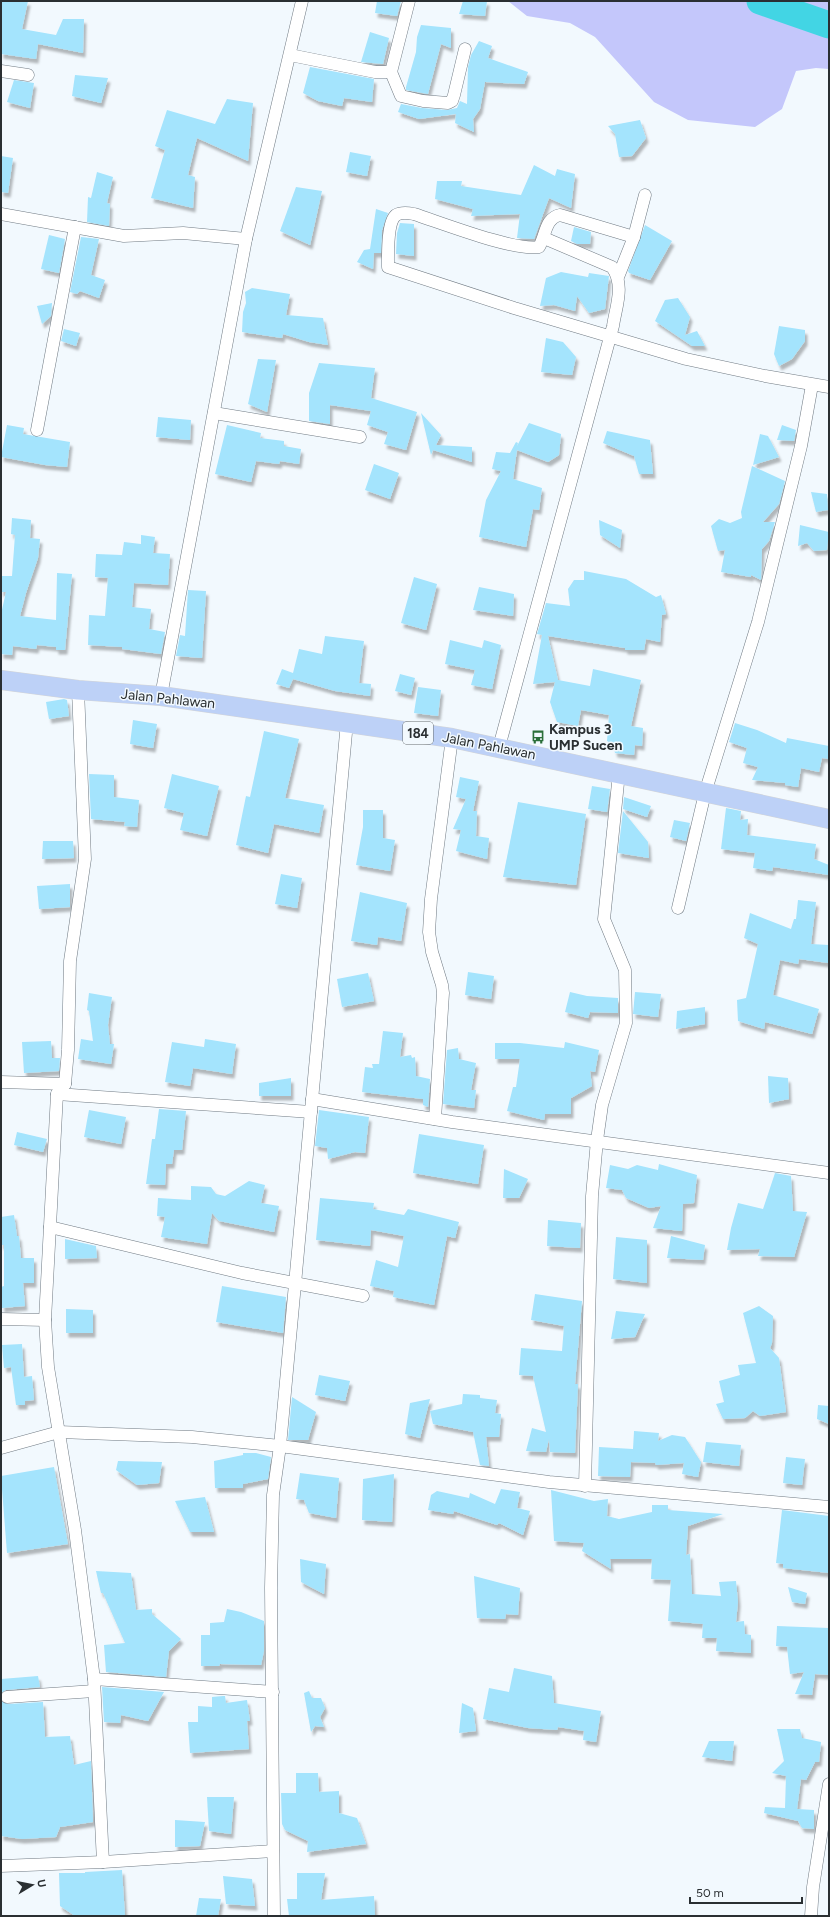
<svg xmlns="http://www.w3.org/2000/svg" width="830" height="1917" viewBox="0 0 830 1917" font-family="Figtree,sans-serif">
<defs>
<filter id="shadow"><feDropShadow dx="2.5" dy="4.5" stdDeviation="1" flood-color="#0004"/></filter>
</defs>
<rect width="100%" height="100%" fill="#f2f9fe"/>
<polygon fill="#c4c7fb" points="508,1 829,1 829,69 816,68 796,71 782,109 755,127 688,120 654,102 595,37 570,23 527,16"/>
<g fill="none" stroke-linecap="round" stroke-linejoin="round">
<polyline stroke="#42d5e4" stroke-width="27" points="760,1 829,25"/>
</g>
<g fill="#a4e4fd" filter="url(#shadow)">
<polygon points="1,1 28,1 22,29 56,35 63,19 84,19 83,53 38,44 36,59 1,54"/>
<polygon points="377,1 401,1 397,16 375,13"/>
<polygon points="463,1 487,1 485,16 459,14"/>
<polygon points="421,25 451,28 451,48 441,44 428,94 406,90 406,87 416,52 417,37"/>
<polygon points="370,32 389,38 383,64 361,62"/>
<polygon points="479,41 492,46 488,58 528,72 524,84 485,82 480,109 473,119 474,132 455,123 456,114 419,119 398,112 401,104 422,108 447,110 457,108 460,101 467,104 468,67 471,55"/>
<polygon points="310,67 374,79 372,102 344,98 342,106 318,101 303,93"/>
<polygon points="75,75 108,78 101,103 72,96"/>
<polygon points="14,80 34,83 30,108 7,102"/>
<polygon points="227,99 253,103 248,161 197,138 188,175 195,177 193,208 151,198 165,150 155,146 167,110 215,124"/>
<polygon points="640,120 646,138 632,156 619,157 615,134 608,126"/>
<polygon points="350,152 371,156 367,176 346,172"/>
<polygon points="1,156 13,158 8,193 1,192"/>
<polygon points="534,165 555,176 557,169 575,174 571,208 549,198 534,239 517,238 520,214 471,216 473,209 435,199 437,181 462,181 461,186 521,195"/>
<polygon points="97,172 113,177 107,203 110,204 109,226 87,222 88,197 91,198"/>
<polygon points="296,187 322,191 310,245 280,231"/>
<polygon points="376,209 388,213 382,230 381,253 374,253 373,269 357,262 364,250 370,249"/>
<polygon points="400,223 414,224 414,256 396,254 397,233"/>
<polygon points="645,225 672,241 650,280 629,273 628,271"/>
<polygon points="574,227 591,232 590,244 577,244 571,241"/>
<polygon points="49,235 65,239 59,273 41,269"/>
<polygon points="81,237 99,239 91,275 105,280 99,298 80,291 77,294 70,292"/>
<polygon points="561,272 588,277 589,273 609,276 605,309 589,313 577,296 575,311 554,305 540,306 546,278"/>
<polygon points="252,288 290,294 286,315 323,318 328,345 309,342 283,334 282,338 242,332 243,312 246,303 245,292"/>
<polygon points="678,298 690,317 685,335 697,331 705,346 692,346 655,321 665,300"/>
<polygon points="52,303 51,316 42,324 37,306"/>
<polygon points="779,326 805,330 805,341 792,359 779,366 774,354"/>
<polygon points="64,329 80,333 76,346 61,341"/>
<polygon points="546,338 563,342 576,357 572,375 541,372"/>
<polygon points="258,359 276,360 267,412 248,404"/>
<polygon points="319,363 375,368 371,398 417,412 406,450 384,444 388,432 367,425 371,411 330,405 330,424 309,421 309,393"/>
<polygon points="421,413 441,435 436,445 472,447 472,462 433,450 431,455"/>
<polygon points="158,417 191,420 190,440 156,437"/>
<polygon points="529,423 561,434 559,455 548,462 517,450 513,479 542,488 539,510 533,509 526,547 479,537 486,500 501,471 492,469 496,452 510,453 516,442 518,443 517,446"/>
<polygon points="7,425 24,428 23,434 70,442 67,467 45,465 1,457"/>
<polygon points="227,425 261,433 260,438 284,441 284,446 301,449 299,464 280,461 279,464 256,461 251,482 215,474"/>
<polygon points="782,425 796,430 794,441 777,440"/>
<polygon points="607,431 650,440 653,474 639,474 634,456 603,443"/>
<polygon points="760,434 768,436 779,457 753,465"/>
<polygon points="374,464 399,473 390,499 365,490"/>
<polygon points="752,466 785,481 779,504 763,522 775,522 769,541 762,549 761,580 751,575 751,577 721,572 725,550 718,551 711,526 719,519 730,523 742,518 741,512"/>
<polygon points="811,492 827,494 828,510 816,512"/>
<polygon points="12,518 31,520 30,538 40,539 38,558 26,593 20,616 56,620 57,573 72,574 65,650 56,650 56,647 37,645 36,649 13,646 12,655 1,654 1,614 6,592 1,592 1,576 12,576 15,535 11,534"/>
<polygon points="599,520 622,530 620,548 600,535"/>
<polygon points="800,525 829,532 827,550 814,551 807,543 798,546"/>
<polygon points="141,535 155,537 153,553 170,554 168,585 134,583 132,607 151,609 149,629 165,632 161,654 122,649 122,647 88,645 89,615 105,616 108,578 95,577 96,554 122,555 124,542 141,544"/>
<polygon points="584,571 626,579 656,597 661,595 666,614 662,615 660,642 646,639 644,650 625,650 625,648 548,636 558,680 590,686 593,669 641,680 631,726 643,728 642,746 635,745 634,755 615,753 613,744 607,741 609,715 581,710 578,726 557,722 550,702 555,682 533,684 542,635 537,634 546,603 570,606 568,589 574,580 584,580"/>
<polygon points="414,577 437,584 426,630 401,623"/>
<polygon points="479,587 514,594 513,616 473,610"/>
<polygon points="188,590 206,591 202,658 176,656 180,635 185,636"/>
<polygon points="325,636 364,641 359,683 371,684 370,696 335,691 293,679 289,688 276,684 282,669 293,673 299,649 322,654"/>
<polygon points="450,640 482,648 484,640 501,645 492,689 471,685 475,670 445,664"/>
<polygon points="400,674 415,678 411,695 395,691"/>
<polygon points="418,687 441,690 438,716 414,713"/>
<polygon points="64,699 67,700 69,716 49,719 46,702"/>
<polygon points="133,720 157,724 153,748 130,744"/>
<polygon points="735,723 757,730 786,743 787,738 829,746 829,759 822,758 819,772 801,768 798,787 785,785 785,783 752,780 758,767 743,763 747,748 729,742"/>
<polygon points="264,731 299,739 285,798 324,805 319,833 274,824 268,853 236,845 246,796 250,797"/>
<polygon points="89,774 114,775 114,797 139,800 137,827 124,826 125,822 91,819"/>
<polygon points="172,774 219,786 207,836 180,830 184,813 164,808"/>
<polygon points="460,777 479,781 473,811 477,811 476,836 489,838 487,859 456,851 461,830 453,829 466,799 456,797"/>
<polygon points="592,786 610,789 607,812 588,809"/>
<polygon points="624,797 651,806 647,817 623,809"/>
<polygon points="518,802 586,814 576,885 503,877"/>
<polygon points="726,808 741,811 740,820 748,819 747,835 816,844 814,859 829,865 829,875 773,867 772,871 753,868 755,853 721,849"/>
<polygon points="363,810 383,810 383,838 395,840 390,871 356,865 363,827"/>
<polygon points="623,811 648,842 649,858 618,853"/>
<polygon points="674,820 690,823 686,841 670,837"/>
<polygon points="43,841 73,841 74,858 42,859"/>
<polygon points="281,874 302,878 297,908 275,904"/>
<polygon points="70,884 70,907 39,909 37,886"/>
<polygon points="360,892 407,903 401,941 378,937 377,945 351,941"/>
<polygon points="798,900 816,902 811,944 829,945 828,963 799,959 798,964 780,960 773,995 819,1009 812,1034 765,1022 764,1029 738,1021 737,1000 746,998 758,944 744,938 750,913 791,929 794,919 796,919"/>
<polygon points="468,972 494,976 491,999 465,995"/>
<polygon points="368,973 374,1001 342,1007 337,979"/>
<polygon points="570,992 587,996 618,998 618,1013 590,1012 588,1018 565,1012"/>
<polygon points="635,992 661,994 658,1017 633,1014"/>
<polygon points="89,993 112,997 108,1025 110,1044 114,1044 111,1064 78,1059 81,1039 93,1041 89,1011 87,1010"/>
<polygon points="705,1007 705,1024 676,1029 677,1011"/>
<polygon points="383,1031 403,1033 400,1057 411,1055 412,1058 415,1057 416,1076 430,1079 428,1107 423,1105 423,1099 362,1092 365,1067 373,1068 372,1064 379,1064"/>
<polygon points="205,1039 236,1044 232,1074 193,1068 190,1086 165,1082 172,1042 204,1047"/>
<polygon points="51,1041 52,1058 60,1058 59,1071 24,1073 22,1042"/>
<polygon points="565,1042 599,1050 595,1072 590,1071 592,1086 571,1098 571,1114 545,1114 544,1120 507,1111 513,1087 516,1087 520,1059 495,1059 495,1043 520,1043 564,1048"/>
<polygon points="458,1048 459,1059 476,1063 471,1090 476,1090 474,1108 443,1104 447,1050"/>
<polygon points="768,1076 788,1078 789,1099 769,1103"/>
<polygon points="291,1078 291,1096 259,1096 259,1083"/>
<polygon points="159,1109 186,1111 182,1150 174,1150 172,1164 166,1164 165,1185 146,1184 152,1139 155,1139"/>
<polygon points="89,1110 126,1117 121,1144 84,1137"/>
<polygon points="319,1110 369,1117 365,1153 355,1152 328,1159 327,1148 315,1146"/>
<polygon points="17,1132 47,1139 43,1152 14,1145"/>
<polygon points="419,1134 484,1145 478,1184 413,1173"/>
<polygon points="659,1164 697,1175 694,1203 683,1204 682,1231 653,1228 661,1206 649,1208 626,1198 622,1190 606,1188 610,1165 628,1169 637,1165 658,1170"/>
<polygon points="504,1169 528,1179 519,1198 503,1198"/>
<polygon points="775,1173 791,1176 793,1211 807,1212 794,1257 758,1256 760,1249 727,1250 731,1228 738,1203 763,1209"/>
<polygon points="249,1181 265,1185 261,1203 279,1206 274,1232 219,1221 212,1213 207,1244 161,1237 165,1217 157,1216 158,1198 191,1200 191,1186 211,1187 216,1194 225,1196"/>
<polygon points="320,1198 374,1203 373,1209 404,1215 408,1209 459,1222 455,1238 447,1236 434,1305 393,1297 394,1291 370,1286 376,1260 398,1267 404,1236 371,1230 370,1246 316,1240"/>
<polygon points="14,1215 17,1236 19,1236 21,1258 34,1258 34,1283 23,1283 25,1306 2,1308 1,1287 4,1286 4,1245 1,1245 1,1217"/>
<polygon points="548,1220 581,1223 580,1248 547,1246"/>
<polygon points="671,1236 705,1245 703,1260 667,1258"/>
<polygon points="616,1237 647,1240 647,1283 613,1279"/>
<polygon points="65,1239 96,1246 97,1258 65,1259"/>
<polygon points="222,1286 286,1297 283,1333 216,1322"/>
<polygon points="535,1294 582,1301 575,1384 578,1384 575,1453 550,1452 549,1439 546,1452 526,1451 532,1428 546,1432 533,1376 519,1375 521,1348 562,1351 564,1326 531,1320"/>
<polygon points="759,1306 773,1316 772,1343 770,1348 779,1358 786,1412 760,1416 753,1411 745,1418 723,1419 716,1404 724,1402 719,1381 740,1375 738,1365 756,1363 743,1313"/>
<polygon points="66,1309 93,1310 93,1333 66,1333"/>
<polygon points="616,1311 645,1314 635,1337 611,1339"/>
<polygon points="22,1344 24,1377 32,1376 34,1400 25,1401 25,1405 16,1405 11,1367 4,1368 2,1345"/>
<polygon points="319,1375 350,1381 345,1401 315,1395"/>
<polygon points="463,1394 480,1395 480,1398 497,1400 495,1413 501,1414 499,1437 486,1437 489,1466 480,1465 473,1432 433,1424 430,1411 462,1404"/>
<polygon points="292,1397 316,1412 308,1440 288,1440"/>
<polygon points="430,1399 420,1438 405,1434 410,1403"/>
<polygon points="818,1405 829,1406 829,1424 817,1419"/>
<polygon points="634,1431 659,1433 658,1441 672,1435 685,1437 701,1462 698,1477 682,1474 684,1463 656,1465 655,1463 631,1462 630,1477 598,1476 599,1447 633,1449"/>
<polygon points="706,1442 741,1445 739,1466 703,1462"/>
<polygon points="243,1453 256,1453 271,1457 268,1479 243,1484 243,1488 215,1488 214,1461 243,1455"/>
<polygon points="786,1457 805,1459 802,1485 783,1483"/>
<polygon points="118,1461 162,1462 159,1483 137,1485 116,1470"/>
<polygon points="54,1467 68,1544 7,1553 1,1476"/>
<polygon points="300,1473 339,1478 336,1518 309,1513 304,1500 296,1499"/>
<polygon points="394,1474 392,1522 362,1520 363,1479"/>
<polygon points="501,1489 520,1492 517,1508 530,1511 523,1535 499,1523 497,1525 454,1511 453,1514 428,1510 431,1495 437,1491 469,1498 470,1493 495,1504"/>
<polygon points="551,1490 594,1501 608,1499 607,1516 619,1519 652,1512 652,1505 668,1505 668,1510 723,1514 688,1526 686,1555 690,1554 692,1594 721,1596 719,1582 736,1581 738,1602 736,1622 744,1621 745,1634 751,1635 751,1653 716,1651 717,1638 702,1638 703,1624 668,1621 671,1580 651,1579 652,1559 610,1559 611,1569 582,1551 584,1543 554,1541"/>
<polygon points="205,1497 214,1532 190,1532 175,1501"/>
<polygon points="782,1510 829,1516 829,1573 783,1568 783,1564 776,1563"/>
<polygon points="300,1559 326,1564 324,1594 301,1582"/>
<polygon points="96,1571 131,1573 136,1610 152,1609 152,1614 181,1639 169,1651 166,1677 106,1672 104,1645 125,1643 103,1593 101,1593"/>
<polygon points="474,1576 520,1588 518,1615 506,1614 505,1619 477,1618"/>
<polygon points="788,1587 807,1593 805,1604 792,1602"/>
<polygon points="227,1609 241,1612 264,1621 264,1651 261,1665 220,1664 219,1666 201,1666 201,1635 210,1635 210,1623 224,1622"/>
<polygon points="777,1626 829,1628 829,1675 815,1674 812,1695 795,1694 804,1672 790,1674 787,1647 776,1646"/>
<polygon points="514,1668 552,1676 554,1703 601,1711 596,1742 583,1740 584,1731 558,1727 557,1730 528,1728 483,1719 489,1688 509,1692"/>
<polygon points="38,1676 40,1687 6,1690 1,1693 1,1679"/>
<polygon points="102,1687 164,1692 148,1721 121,1715 120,1723 104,1722"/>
<polygon points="309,1691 312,1698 321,1698 325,1708 320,1717 324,1727 315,1726 311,1732 304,1693"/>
<polygon points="223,1696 225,1696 226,1703 247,1700 250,1721 247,1721 249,1749 190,1753 188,1722 198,1722 198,1706 212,1707 212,1697"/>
<polygon points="1,1701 8,1704 43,1702 45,1737 70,1736 74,1765 91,1761 93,1822 60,1827 56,1837 22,1839 1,1836"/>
<polygon points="462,1703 473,1708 476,1731 459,1733"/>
<polygon points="777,1729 800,1729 802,1738 821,1742 819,1762 815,1762 806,1780 801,1779 797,1809 814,1810 814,1829 802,1828 798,1821 764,1813 765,1807 785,1808 786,1776 772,1773 784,1761"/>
<polygon points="709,1741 734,1741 732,1761 702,1757"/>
<polygon points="296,1773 318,1773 319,1792 339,1791 339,1813 357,1818 366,1844 307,1852 308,1841 285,1830 282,1824 281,1793 296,1793"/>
<polygon points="207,1797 234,1797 231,1834 209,1831"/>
<polygon points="175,1820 205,1822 200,1846 175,1847"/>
<polygon points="122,1870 125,1916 75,1916 60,1906 59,1873 85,1873 85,1872"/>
<polygon points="297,1873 325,1873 321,1900 374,1896 375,1916 289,1916 287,1899 297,1899"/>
<polygon points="223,1876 252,1879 255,1906 226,1904"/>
<polygon points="199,1898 221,1899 218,1916 196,1916"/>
</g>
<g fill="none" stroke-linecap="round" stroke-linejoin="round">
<g stroke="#717b84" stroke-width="13">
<g id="minor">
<polyline points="290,55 375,72 391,72 409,1"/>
<polyline points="1,71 28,75"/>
<polyline points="391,72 401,96 423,101 448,103 452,101 454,95 465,49"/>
<polyline points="1,214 124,236 183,233 246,239"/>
<path d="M634 237 560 215C545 218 546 235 539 247 513 251 442 223 414 214 409 213 401 212 396 215 387 222 388 256 388 267L514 308 686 359 765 376 829 387"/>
<polyline points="618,277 634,237 645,195"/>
<polyline points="214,413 360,437"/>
<polyline points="37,430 75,227"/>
<polyline points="78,690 85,859 70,961 68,1050 65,1084 57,1094 45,1320 48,1367 75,1530 94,1679 103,1862"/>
<polyline points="161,696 246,239 302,1"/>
<path d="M499 747 613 326C616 306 625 285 612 267L544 238"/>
<polyline points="678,908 705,793 758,622 801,446 812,385"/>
<polyline points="1,1082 65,1084"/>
<polyline points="57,1094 311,1112"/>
<polyline points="312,1099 452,1122 829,1173"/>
<polyline points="435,1119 443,993 442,985 432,952 429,932 431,899 452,738"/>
<polyline points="50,1227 242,1273 363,1296"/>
<polyline points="1,1319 45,1320"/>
<polyline points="1,1448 59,1432 192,1437 280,1446 549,1482 829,1507"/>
<polyline points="585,1486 592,1196 597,1140 602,1105 626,1023 625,970 604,919 619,773"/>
<polyline points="94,1679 273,1692"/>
<polyline points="7,1697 94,1691"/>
<polyline points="1,1866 103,1862 273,1851"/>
<polyline points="274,1916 271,1588 273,1495 280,1446 347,722"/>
<polyline points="811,1916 813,1887 829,1784"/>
</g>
</g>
<g stroke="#d4d5d6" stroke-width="20">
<polyline id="primary" points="1,680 78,690 161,696 452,738 829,819"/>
</g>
<use href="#minor" stroke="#fff" stroke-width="12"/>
<use href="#primary" stroke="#bdd1f7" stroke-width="19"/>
</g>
<defs>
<g id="bus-bare" transform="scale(1.08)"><path d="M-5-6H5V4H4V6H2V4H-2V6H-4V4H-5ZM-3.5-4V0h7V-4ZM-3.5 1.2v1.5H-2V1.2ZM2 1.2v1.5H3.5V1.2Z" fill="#2b6f3a" stroke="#f2f9fe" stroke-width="2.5" paint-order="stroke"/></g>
</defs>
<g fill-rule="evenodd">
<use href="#bus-bare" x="538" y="737"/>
</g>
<g text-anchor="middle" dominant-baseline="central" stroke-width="3" stroke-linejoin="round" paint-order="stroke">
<rect fill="#f2f9fe" stroke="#666c6f" stroke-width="1" x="403" y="722" width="30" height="22" rx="3"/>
<g font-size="13" font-weight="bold" fill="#2a2f32">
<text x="418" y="733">184</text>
</g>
<g font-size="14" fill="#2a2f32" stroke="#f2f9fe">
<text transform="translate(168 699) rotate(6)">Jalan Pahlawan</text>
<text transform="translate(489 746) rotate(11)">Jalan Pahlawan</text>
</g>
<g font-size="14" font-weight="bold" fill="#2a2f32" stroke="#f2f9fe" text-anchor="start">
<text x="549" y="729">Kampus 3<tspan x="549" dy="16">UMP Sucen</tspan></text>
</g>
</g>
<rect width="830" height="1917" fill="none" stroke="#2a2f32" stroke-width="4"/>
<g transform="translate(32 1885) rotate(80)" stroke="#f2f9fe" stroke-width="3" paint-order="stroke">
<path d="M0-3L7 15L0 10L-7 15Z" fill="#2a2f32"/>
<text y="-6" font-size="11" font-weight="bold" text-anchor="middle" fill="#2a2f32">U</text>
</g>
<path d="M690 1897v6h112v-6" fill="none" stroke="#2a2f32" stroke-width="2"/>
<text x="696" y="1897" font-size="12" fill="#2a2f32" stroke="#f2f9fe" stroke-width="3" paint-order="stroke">50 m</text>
</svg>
